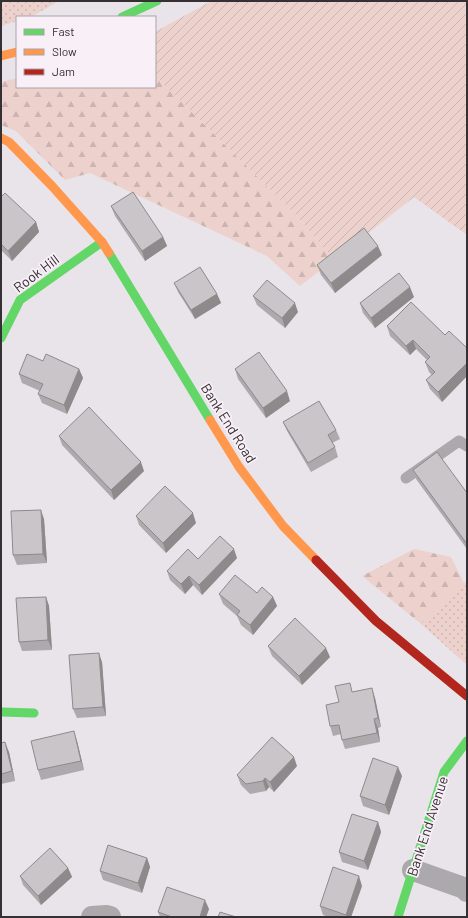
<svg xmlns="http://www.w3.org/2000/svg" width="468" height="918" viewBox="0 0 468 918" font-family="Barlow,sans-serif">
<defs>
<pattern id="grass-dots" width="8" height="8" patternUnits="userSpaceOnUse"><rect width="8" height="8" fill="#edd1cc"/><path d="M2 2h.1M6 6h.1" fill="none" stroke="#ccb4b0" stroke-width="1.8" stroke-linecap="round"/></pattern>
<pattern id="forest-firs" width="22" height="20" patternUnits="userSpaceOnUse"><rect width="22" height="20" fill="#edd1cc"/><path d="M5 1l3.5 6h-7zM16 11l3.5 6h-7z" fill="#ccb4b0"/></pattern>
<pattern id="garden-furrows" width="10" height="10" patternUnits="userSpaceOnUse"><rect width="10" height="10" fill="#edd1cc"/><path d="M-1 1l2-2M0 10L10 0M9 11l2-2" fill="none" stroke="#ccb4b0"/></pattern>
</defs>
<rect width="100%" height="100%" fill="#e9e4e9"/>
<g fill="url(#grass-dots)">
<polygon points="1,1 59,1 31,17 17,17 17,21 1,26"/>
<polygon points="467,580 467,665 421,624"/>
</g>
<g fill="url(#forest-firs)">
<polygon points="155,76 296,215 334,260 300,286 267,256 90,173 65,180 16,131 1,125 1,82 17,78 17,87 155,87"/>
<polygon points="414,549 451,557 464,583 421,624 362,576"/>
</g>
<polygon fill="url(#garden-furrows)" points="211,1 467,1 467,235 414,197 334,260 296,215 155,76 155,32"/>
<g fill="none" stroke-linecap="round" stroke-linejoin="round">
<polyline stroke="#aba9ac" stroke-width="11" points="406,478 459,441 467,446"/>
<g stroke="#aba9ac" stroke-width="22">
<polyline points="413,870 464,888 467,891"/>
<polyline points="92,917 106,916 110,917"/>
</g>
<g stroke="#63d668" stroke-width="9">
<polyline points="122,17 157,1"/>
<polyline points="109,253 210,420"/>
<polyline points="1,338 20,300 102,242"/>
<polyline points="1,712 34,713"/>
<polyline points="398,917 444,772 467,741"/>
</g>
<g stroke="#ff974d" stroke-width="9">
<polyline points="1,56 17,52"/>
<polyline points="1,138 9,142 52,186 102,242 109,253"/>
<polyline points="210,420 239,467 283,526 316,560"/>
</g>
<polyline stroke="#b3261e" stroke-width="9" points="316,560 376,621 467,696"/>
</g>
<g fill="#aea9ac">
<polygon points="1,197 36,222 39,232 12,261 1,250"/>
<polygon points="111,206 163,237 167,246 145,261 115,216"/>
<polygon points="382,255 335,293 321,275 317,265"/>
<polygon points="174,283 217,294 221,303 195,319 178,292"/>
<polygon points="253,296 298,312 285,328 257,305"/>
<polygon points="414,297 375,328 363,313 360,303"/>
<polygon points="387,326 445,335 467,348 467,376 442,402 430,389 426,380 432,375 429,372 425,362 427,360 416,349 410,355 390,336"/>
<polygon points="43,361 79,369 83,378 67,414 42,403 38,394 40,391 22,383 19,374"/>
<polygon points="235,369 290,401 266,418 238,379"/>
<polygon points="283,422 336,430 340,439 332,443 335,447 338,457 311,472 287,431"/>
<polygon points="59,436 144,471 114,500 62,445"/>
<polygon points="413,470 467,493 467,549 416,479"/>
<polygon points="136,516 196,523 166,553 139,525"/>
<polygon points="44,519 47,563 17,565 13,555"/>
<polygon points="237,558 202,595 193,585 185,594 170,580 167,571 198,559"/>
<polygon points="257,593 273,597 277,606 253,635 241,625 237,616 223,604 219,594"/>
<polygon points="46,597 49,606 52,650 22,651 19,642"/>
<polygon points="268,646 330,657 302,685 272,656"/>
<polygon points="102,662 106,716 77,718 73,709"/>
<polygon points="353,692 375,698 381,727 378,728 380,742 345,749 342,740 341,734 333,736 330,726 339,702"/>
<polygon points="77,741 84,770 41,780 38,770"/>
<polygon points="1,743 9,752 15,781 1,784"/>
<polygon points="297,766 274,792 269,787 266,791 250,794 241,785 237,775"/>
<polygon points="402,776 389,815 363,806 360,796"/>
<polygon points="378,822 381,832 368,870 342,862 339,852"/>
<polygon points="147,858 150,867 142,893 103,880 100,871"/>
<polygon points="68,868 72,877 41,905 23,885 20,876"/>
<polygon points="362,886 351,917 329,917 323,915 320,906"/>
<polygon points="209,909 206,917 160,917 158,912"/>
</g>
<g fill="#8d8a8c">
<polygon points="36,222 39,232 12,261 8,251"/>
<polygon points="163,237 167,246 145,261 142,251"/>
<polygon points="378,246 382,255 335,293 331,283"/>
<polygon points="410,287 414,297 375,328 371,318"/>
<polygon points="217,294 221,303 195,319 191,310"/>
<polygon points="295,303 298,312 285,328 282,318"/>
<polygon points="413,340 416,349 410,355 406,346"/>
<polygon points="467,363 467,376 442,402 438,392"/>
<polygon points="79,369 83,378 67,414 64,405"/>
<polygon points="287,391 290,401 266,418 263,408"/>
<polygon points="141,462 144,471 114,500 111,490"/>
<polygon points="41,510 44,519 47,563 43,554"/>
<polygon points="193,513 196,523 166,553 163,543"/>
<polygon points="234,549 237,558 202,595 199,585"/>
<polygon points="189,576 193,585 185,594 181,584"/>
<polygon points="46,597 49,606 52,650 48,640"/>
<polygon points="273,597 277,606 253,635 250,625"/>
<polygon points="326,648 330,657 302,685 299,676"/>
<polygon points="99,653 102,662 106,716 103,707"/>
<polygon points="372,688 375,698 381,727 378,718"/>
<polygon points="374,719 378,728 380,742 377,733"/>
<polygon points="74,731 77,741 84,770 81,761"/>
<polygon points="5,742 9,752 15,781 12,771"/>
<polygon points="294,757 297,766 274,792 270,782"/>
<polygon points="398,767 402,776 389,815 385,805"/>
<polygon points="265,778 269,787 266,791 263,781"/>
<polygon points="378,822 381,832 368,870 364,861"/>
<polygon points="147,858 150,867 142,893 138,883"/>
<polygon points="68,868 72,877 41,905 38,896"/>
<polygon points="359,876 362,886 351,917 347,917 346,915"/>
<polygon points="205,900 209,909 206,917 200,917"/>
</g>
<g fill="#cac5c8" stroke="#8d8a8c">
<polygon points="133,192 163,237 142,251 111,206"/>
<polygon points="5,193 36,222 8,251 1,244 1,197"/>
<polygon points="364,228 378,246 331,283 317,265"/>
<polygon points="200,267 217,294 191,310 174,283"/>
<polygon points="399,273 410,287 371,318 360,303"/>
<polygon points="267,280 295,303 282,318 253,296"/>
<polygon points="411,302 445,335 449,331 467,348 467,363 438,392 426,380 435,372 425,362 430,357 413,340 406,346 387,326"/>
<polygon points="259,352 287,391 263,408 235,369"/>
<polygon points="27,354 43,361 46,354 79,369 64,405 38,394 43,384 19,374"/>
<polygon points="319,401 336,430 328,435 335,447 308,463 283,422"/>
<polygon points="89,407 141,462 111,490 59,436"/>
<polygon points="437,452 467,493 467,544 413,470"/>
<polygon points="165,486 193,513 163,543 136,516"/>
<polygon points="41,510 43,554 13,555 11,511"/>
<polygon points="220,536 234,549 199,585 189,576 181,584 167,571 188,549 198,559"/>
<polygon points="235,575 257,593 262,587 273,597 250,625 237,615 240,611 219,594"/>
<polygon points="46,597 48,640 19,642 16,598"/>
<polygon points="295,618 326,648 299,676 268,646"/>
<polygon points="99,653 103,707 73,709 69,655"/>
<polygon points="350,683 352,692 372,688 378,718 374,719 377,733 342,740 339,725 330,726 326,705 339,702 335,686"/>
<polygon points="74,731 81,761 38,770 31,741"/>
<polygon points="272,737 294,757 270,782 265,778 263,781 246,784 237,775"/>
<polygon points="5,742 12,771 1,774 1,743"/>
<polygon points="373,758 398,767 385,805 360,796"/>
<polygon points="352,814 378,822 364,861 339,852"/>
<polygon points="108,845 147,858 138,883 100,871"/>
<polygon points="50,848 68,868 38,896 20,876"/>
<polygon points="333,867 359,876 346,915 320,906"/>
<polygon points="167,887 205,900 200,917 172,917 158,912"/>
<polygon points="220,912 236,917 218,917"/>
</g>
<g text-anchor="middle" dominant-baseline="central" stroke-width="3.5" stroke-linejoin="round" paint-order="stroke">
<g font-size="14" fill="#343033" stroke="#f9eff7">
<text transform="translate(36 273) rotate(-37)">Rook Hill</text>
<text transform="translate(229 423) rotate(58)">Bank End Road</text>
<text transform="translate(427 826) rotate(-72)">Bank End Avenue</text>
</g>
</g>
<rect width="468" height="918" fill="none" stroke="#343033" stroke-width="4"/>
<rect x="16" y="16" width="140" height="72" fill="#f9eff7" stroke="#aaa3a9"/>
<rect x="24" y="29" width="20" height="6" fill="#63d668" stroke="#aaa3a9"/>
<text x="52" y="36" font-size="12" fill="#343033">Fast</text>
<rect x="24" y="49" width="20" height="6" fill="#ff974d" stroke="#aaa3a9"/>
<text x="52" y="56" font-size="12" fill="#343033">Slow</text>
<rect x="24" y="69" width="20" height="6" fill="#b3261e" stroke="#aaa3a9"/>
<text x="52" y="76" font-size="12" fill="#343033">Jam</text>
</svg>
